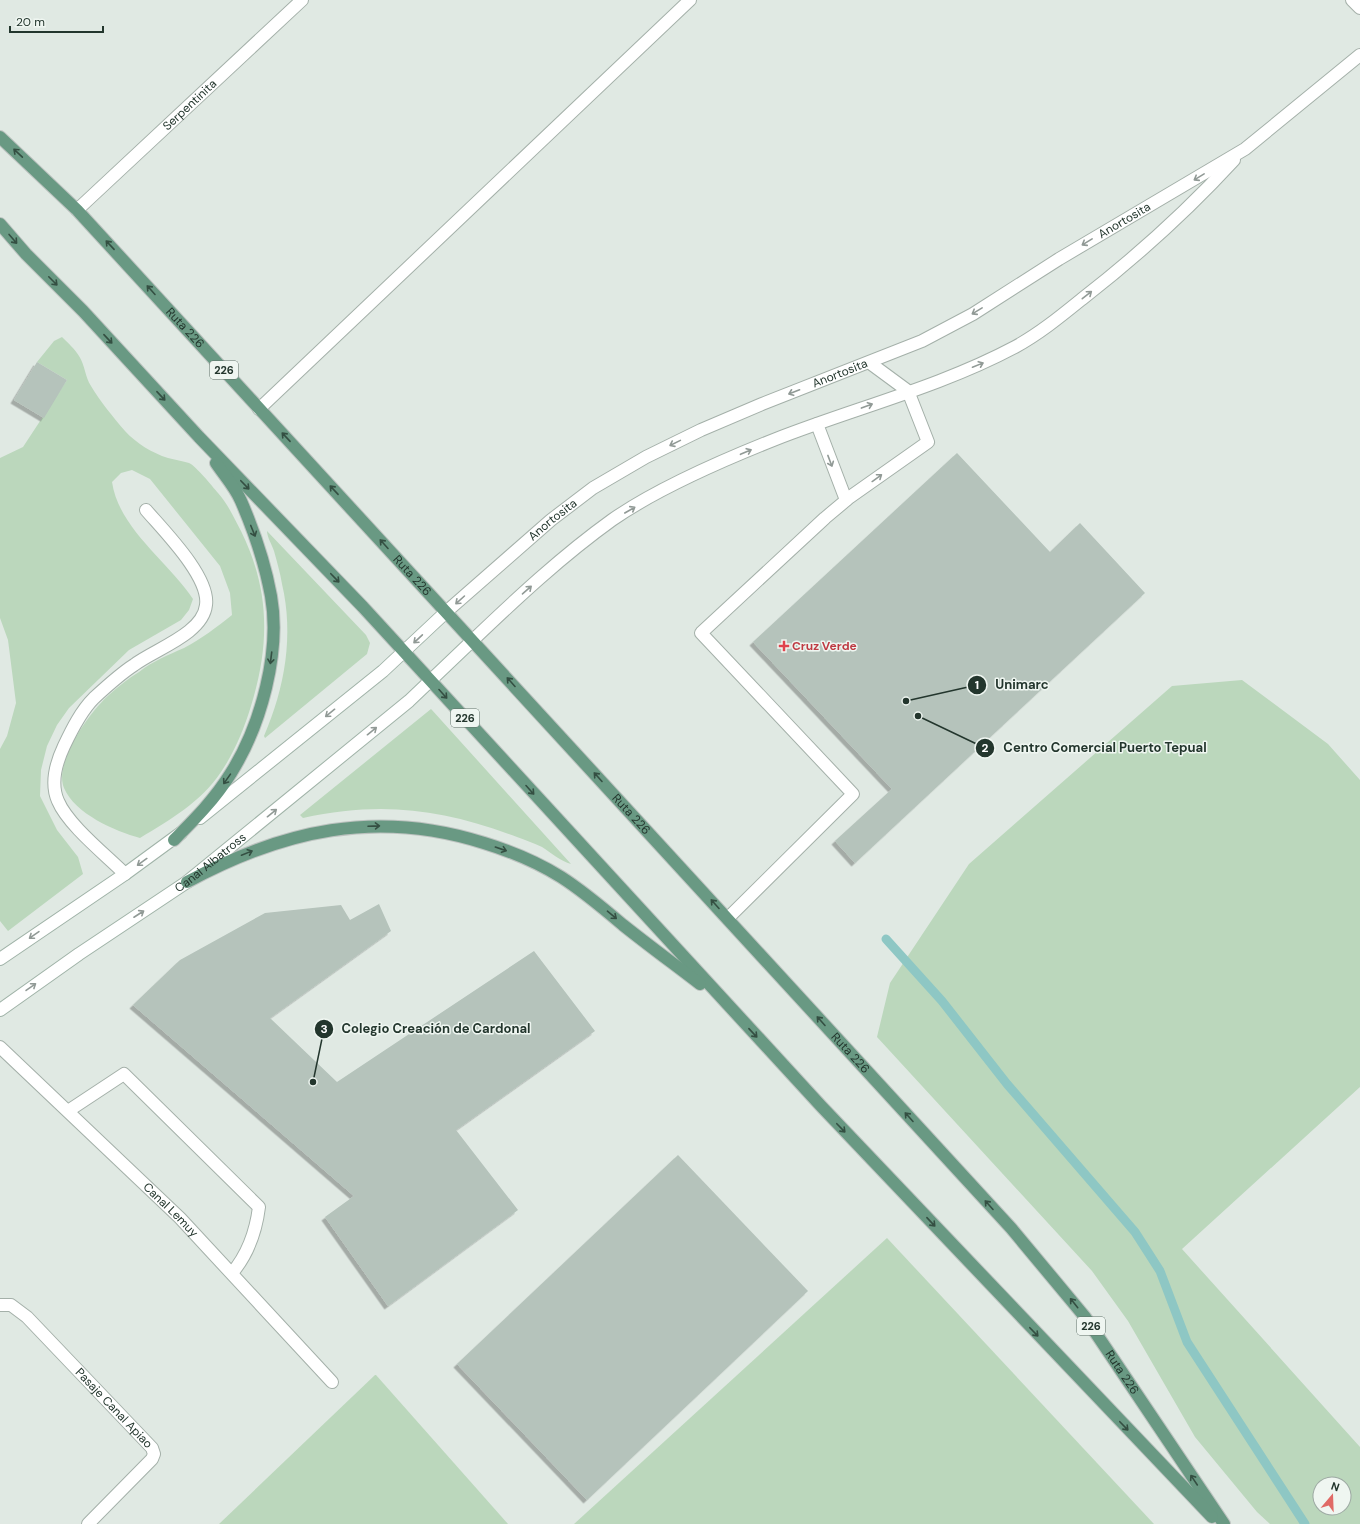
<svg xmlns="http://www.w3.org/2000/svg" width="1360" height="1524" viewBox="0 0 1360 1524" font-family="'DM Sans',sans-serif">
<defs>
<filter id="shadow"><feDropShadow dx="-3.5" dy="3.5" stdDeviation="0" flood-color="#0004"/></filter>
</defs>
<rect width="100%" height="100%" fill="#e0e9e3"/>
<g fill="#bbd7bc" fill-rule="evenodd">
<path d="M62 337C68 343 75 349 79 356 85 365 85 377 91 386 100 401 113 417 125 431 136 443 152 453 168 458 175 460 183 461 189 463 196 466 212 486 218 493 228 504 234 518 241 531 270 590 270 644 251 706 244 729 234 753 221 772 201 802 170 820 140 838 115 831 75 814 64 788 53 762 91 710 110 694 119 686 129 678 139 672 153 661 168 655 184 648 201 639 217 627 232 615L230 593 220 566 150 479 132 470 121 473 112 482C119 529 168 561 193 599L189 610 181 620 129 650 69 708 57 725 47 746 41 770 40 796 57 830 78 857 83 874 8 931 0 921V749L7 736 16 703 8 640 0 618V458L23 447 67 380 37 362 54 341Z"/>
<path d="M267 531 366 635 370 643 367 654 265 738 264 736C285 688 294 635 282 584 280 572 277 562 274 551 272 545 267 537 267 531Z"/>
<path d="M1242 680 1328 744 1360 780V1087L1182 1249 1360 1447V1524H1270L1257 1512 1195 1437 1128 1321 1092 1271 877 1037 890 983 969 864 1172 686ZM1320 1484H1344V1508H1320Z"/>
<path d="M431 709 432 710 571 864C561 861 551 853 542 847 534 843 525 840 517 837 442 809 382 801 303 818L300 815Z"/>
<polygon points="887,1238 1154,1524 574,1524"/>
<polygon points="376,1375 508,1524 219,1524 375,1375"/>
</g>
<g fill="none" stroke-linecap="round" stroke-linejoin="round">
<polyline stroke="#8ec7c4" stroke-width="9" points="886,939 942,1001 1007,1084 1135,1232 1160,1271 1187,1342 1305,1524"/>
</g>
<g fill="#b5c3bb" filter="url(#shadow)">
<polygon points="37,362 67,380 44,418 14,400"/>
<polygon points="957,453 1050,552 1080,523 1145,593 855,863 835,841 892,789 753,642"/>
<polygon points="379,904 391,931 270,1018 337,1082 534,951 595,1031 456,1130 518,1210 388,1306 325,1217 354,1196 133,1005 180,960 265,913 341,905 350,920"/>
<polygon points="678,1155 808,1291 587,1500 457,1364"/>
</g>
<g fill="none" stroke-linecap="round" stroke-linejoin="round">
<g stroke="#a4b0a9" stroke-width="14">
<g id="lane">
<polyline points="259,409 690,0"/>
<polyline points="817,424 846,500"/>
<path d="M125 874C106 855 68 825 58 801 50 783 56 763 64 746 72 729 81 711 94 698 107 686 120 674 134 665 155 649 203 634 206 605 210 577 164 531 146 510"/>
<polyline points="728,918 853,794 701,633 825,518 850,497 928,442 908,391 870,363"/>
<path d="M68 1111 124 1074 259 1207C256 1231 248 1254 232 1273"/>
</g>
</g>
<g stroke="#a4b0a9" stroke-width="14">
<g id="street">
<polyline points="1352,0 1360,8"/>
<path id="s1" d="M77 210 302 0"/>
<path id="s2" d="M446 612 551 520 593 488 646 457 701 430 762 404 922 341 973 314 1059 259 1245 149 1360 55"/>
<path d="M473 640C517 598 562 556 612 520 658 488 723 460 776 439 855 408 940 387 1015 347 1039 334 1061 316 1082 299 1136 257 1188 210 1234 160"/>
<path id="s3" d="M0 1047 180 1218 332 1382"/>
<path id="s4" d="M0 1305H11L27 1317 152 1448 154 1454 152 1459 88 1524"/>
</g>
</g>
<g stroke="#a0b3a8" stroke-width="14">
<g id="secondary">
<polyline points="200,818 383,671 446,612"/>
<polyline points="0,959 125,874 181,833"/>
<path id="s5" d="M0 1010 79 954 187 882 409 701 473 640"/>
</g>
</g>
<g stroke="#bdc3c0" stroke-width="14">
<g id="primary">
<path id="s6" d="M0 137 77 210 1011 1228 1085 1317 1224 1524"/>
<polyline points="0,224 26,254 83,311 199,437 363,607 821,1106 1212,1517"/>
<path d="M174 840C195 819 215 799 231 773 261 725 281 652 271 596 265 563 254 531 241 501 235 487 224 475 216 463"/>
<path d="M187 882C283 830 377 809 484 843 510 851 537 862 561 877 583 891 603 908 623 925 648 945 674 964 700 984"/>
</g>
</g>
<use href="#lane" stroke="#fff" stroke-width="12"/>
<use href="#street" stroke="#fff" stroke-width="12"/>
<use href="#secondary" stroke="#fff" stroke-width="12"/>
<use href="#primary" stroke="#699983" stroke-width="12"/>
</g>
<defs><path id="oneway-shaft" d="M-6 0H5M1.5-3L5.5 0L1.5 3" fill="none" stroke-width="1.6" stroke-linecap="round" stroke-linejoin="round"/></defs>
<g stroke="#344f42">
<use href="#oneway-shaft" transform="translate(18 153) rotate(-137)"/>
<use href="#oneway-shaft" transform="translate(13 239) rotate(49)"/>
<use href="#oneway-shaft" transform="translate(110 245) rotate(-133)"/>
<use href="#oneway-shaft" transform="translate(53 281) rotate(45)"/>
<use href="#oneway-shaft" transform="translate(151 290) rotate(-132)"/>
<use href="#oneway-shaft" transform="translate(108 339) rotate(47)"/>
<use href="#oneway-shaft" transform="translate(161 396) rotate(47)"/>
<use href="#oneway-shaft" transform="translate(286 437) rotate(-133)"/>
<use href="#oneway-shaft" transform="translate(245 485) rotate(46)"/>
<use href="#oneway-shaft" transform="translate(334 490) rotate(-133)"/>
<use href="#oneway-shaft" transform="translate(253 531) rotate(68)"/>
<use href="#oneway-shaft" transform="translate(384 544) rotate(-132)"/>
<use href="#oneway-shaft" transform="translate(335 578) rotate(46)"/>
<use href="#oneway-shaft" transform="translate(271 658) rotate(97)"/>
<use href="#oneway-shaft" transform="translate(511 682) rotate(-132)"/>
<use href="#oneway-shaft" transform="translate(443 694) rotate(48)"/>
<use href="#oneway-shaft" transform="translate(598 777) rotate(-132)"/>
<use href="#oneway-shaft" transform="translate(227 779) rotate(125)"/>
<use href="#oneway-shaft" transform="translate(530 790) rotate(48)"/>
<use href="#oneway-shaft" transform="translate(374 826) rotate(-2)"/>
<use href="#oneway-shaft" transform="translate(501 849) rotate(19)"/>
<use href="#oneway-shaft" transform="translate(247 853) rotate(-22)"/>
<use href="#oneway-shaft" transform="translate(715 904) rotate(-132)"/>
<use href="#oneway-shaft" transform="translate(612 915) rotate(40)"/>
<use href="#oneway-shaft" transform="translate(821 1021) rotate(-132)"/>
<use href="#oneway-shaft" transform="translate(753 1033) rotate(47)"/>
<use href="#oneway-shaft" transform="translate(909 1117) rotate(-132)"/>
<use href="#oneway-shaft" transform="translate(841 1128) rotate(46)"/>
<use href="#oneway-shaft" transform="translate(989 1205) rotate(-132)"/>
<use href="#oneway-shaft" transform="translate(931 1222) rotate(47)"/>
<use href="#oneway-shaft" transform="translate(1074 1303) rotate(-129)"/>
<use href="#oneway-shaft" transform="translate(1034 1332) rotate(46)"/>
<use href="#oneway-shaft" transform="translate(1124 1426) rotate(46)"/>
<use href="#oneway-shaft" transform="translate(1194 1480) rotate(-124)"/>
</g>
<g stroke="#919a96">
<use href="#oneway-shaft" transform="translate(1199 177) rotate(149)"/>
<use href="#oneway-shaft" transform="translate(1087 242) rotate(149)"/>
<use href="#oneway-shaft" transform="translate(1087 295) rotate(-38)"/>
<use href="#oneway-shaft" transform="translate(977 311) rotate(149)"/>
<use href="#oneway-shaft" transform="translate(978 365) rotate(-22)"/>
<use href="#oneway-shaft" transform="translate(794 392) rotate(159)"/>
<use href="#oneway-shaft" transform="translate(867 406) rotate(-20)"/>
<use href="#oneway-shaft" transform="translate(675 443) rotate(154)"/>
<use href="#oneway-shaft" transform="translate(746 452) rotate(-23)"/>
<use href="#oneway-shaft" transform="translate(830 461) rotate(69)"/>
<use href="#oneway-shaft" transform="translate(877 478) rotate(-36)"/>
<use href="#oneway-shaft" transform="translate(630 510) rotate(-30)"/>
<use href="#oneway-shaft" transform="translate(527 590) rotate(-41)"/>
<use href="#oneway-shaft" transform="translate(460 600) rotate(138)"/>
<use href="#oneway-shaft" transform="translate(418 639) rotate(137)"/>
<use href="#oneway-shaft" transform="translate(330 713) rotate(141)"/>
<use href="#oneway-shaft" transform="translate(372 731) rotate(-39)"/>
<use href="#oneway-shaft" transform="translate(272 813) rotate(-39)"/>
<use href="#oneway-shaft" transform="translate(142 862) rotate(144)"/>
<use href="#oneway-shaft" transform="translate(139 914) rotate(-33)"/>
<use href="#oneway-shaft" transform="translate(34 935) rotate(145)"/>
<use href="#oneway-shaft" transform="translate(31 987) rotate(-35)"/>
</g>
<path fill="#e0444e" stroke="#eff6f1" stroke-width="1.5" d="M782 640h4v4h4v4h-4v4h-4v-4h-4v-4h4z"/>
<g text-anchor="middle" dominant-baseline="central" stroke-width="3" stroke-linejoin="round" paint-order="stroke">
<g fill="#eff6f1" stroke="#607068" stroke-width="1">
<rect x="210" y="361" width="28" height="18" rx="3"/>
<rect x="451" y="709" width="28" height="18" rx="3"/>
<rect x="1077" y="1317" width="28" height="18" rx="3"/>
</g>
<g font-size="11" font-weight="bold" fill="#23362d">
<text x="224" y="370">226</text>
<text x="465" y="718">226</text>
<text x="1091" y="1326">226</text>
</g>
<g font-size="12" fill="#23362d" stroke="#eff6f1">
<text stroke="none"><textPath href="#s1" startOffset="154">Serpentinita</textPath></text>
<text stroke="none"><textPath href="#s2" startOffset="789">Anortosita</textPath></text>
<text stroke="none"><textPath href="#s6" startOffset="266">Ruta 226</textPath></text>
<text stroke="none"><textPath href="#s2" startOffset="465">Anortosita</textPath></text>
<text stroke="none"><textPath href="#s2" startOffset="141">Anortosita</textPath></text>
<text stroke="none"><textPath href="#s6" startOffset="602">Ruta 226</textPath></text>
<text stroke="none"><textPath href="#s6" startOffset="926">Ruta 226</textPath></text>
<text stroke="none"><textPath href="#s5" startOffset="257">Canal Albatross</textPath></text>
<text stroke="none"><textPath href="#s6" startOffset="1250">Ruta 226</textPath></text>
<text stroke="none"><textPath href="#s3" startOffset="236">Canal Lemuy</textPath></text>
<text stroke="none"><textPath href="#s6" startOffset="1670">Ruta 226</textPath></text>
<text stroke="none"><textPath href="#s4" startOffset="157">Pasaje Canal Apiao</textPath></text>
</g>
<g font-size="12" font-weight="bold" fill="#be3a42" stroke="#eff6f1" text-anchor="start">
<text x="792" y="646">Cruz Verde</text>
</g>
</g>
<path fill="none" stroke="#23362d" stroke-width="1.5" d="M906 701L977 685M918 716L985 748M313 1082L324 1029"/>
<g fill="#23362d" stroke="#eff6f1" stroke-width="1.5">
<circle cx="906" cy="701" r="4"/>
<circle cx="918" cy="716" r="4"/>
<circle cx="313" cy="1082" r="4"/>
<circle cx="977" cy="685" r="10"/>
<circle cx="985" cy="748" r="10"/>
<circle cx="324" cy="1029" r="10"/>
</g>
<g font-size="12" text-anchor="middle" font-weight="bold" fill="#fff">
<text x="977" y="689">1</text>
<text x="985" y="752">2</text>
<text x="324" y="1033">3</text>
</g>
<g font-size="13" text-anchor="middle" font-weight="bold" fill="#23362d" stroke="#eff6f1" stroke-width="3" stroke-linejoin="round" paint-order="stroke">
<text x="1022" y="689">Unimarc</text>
<text x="1105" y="752">Centro Comercial Puerto Tepual</text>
<text x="436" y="1033">Colegio Creación de Cardonal</text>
</g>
<g transform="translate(1332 1496) rotate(19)"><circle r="19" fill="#eff6f1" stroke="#9da9a3"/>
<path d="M0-3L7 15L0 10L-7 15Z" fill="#e06a66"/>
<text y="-6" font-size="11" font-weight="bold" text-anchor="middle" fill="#23362d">N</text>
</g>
<path d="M10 26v6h93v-6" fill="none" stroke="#23362d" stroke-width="2"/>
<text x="16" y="26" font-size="12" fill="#23362d" stroke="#eff6f1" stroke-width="3" paint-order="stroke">20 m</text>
</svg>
